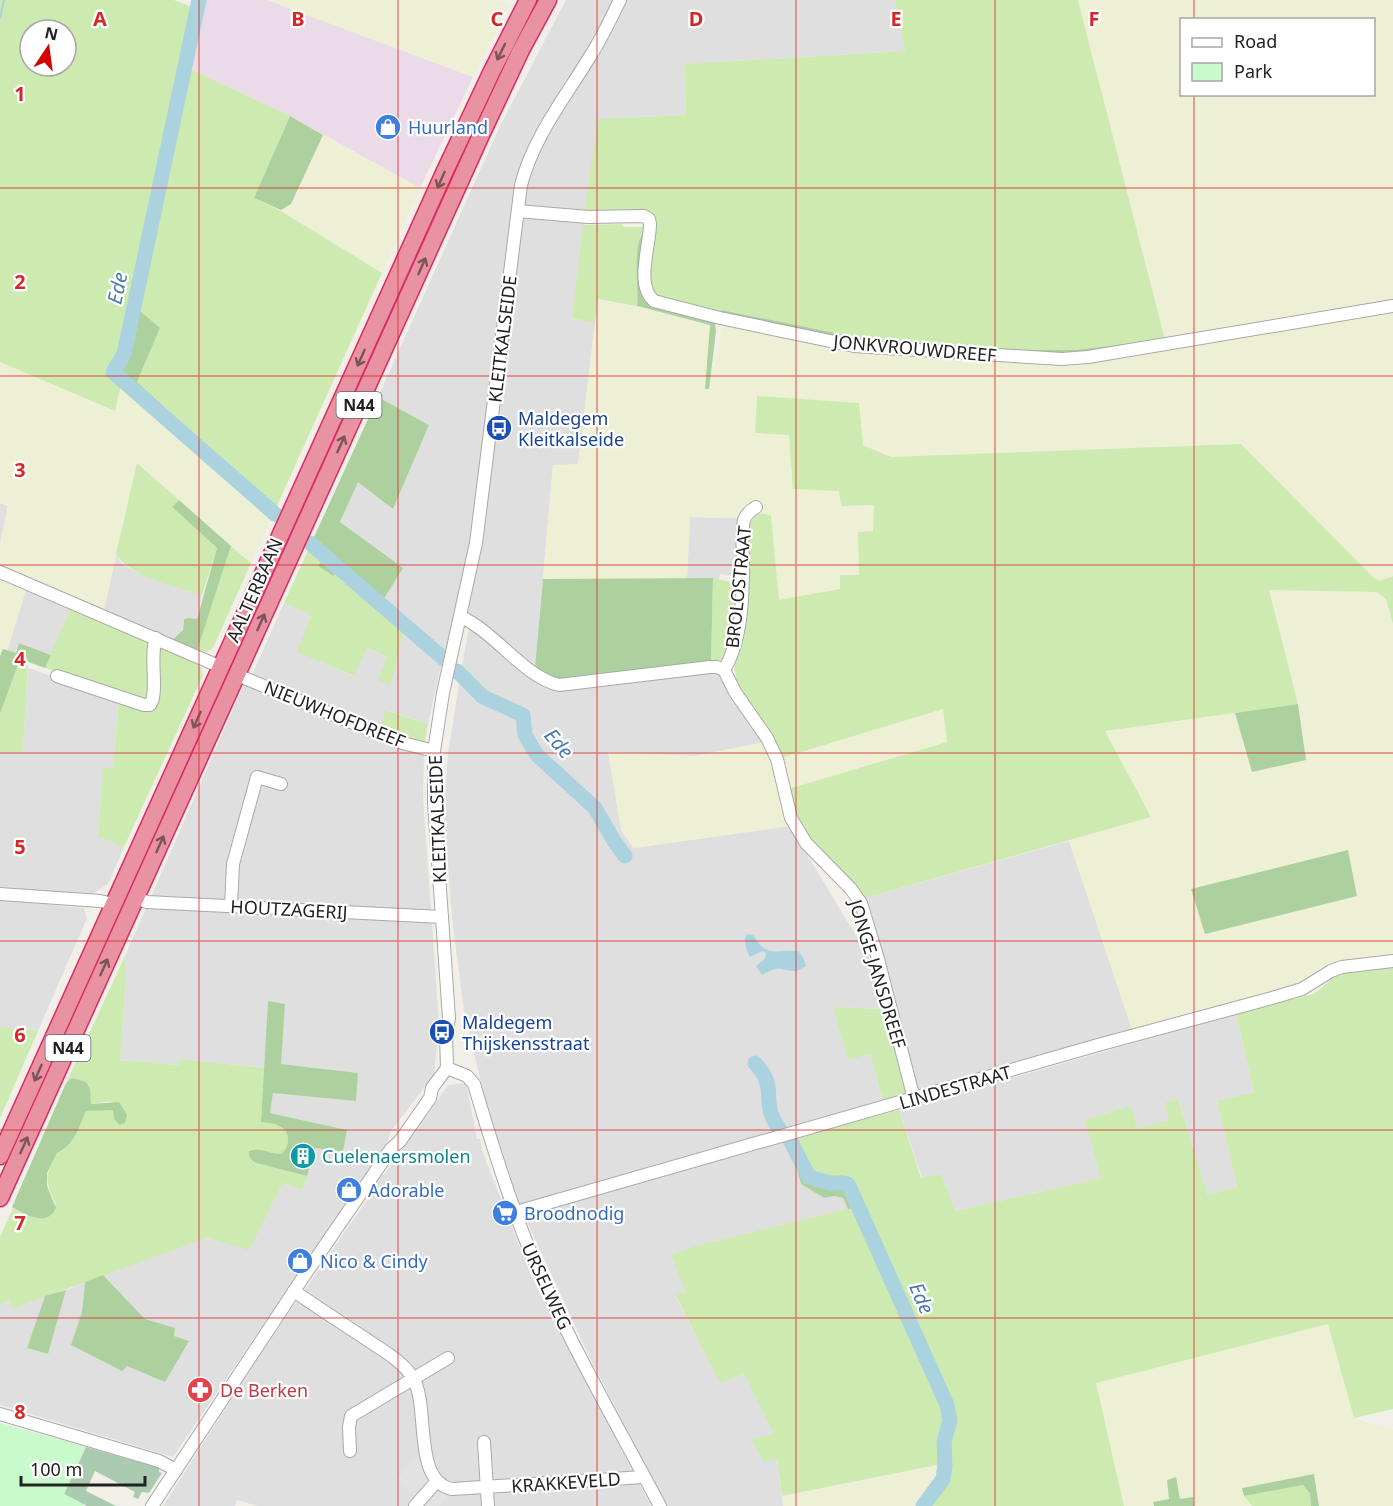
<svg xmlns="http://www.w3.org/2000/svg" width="1393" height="1506" viewBox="0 0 1393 1506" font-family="'Noto Sans',sans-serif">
<rect width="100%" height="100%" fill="#f2efe9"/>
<g fill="#e0dfdf">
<polygon points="566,0 895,0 905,51 684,64 686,115 598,119 572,318 595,323 578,465 553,465 535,667 457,605 444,656 382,602 402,568 340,522 358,481 393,509 429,425 378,397 500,126"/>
<polygon points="0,503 8,505 0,545"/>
<polygon points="690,517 740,518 739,577 720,574 719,579 687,578"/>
<polygon points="116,554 122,564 136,572 202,595 197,620 188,618 183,622 183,629 172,640 104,610"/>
<polygon points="26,590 70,608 51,655 19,643 16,653 7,651"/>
<polygon points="284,603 311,615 298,652 353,676 366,648 387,657 391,685 405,627 442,661 428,724 386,710 380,732 251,677"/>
<polygon points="469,628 472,628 540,681 718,671 765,742 695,756 608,752 633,848 790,826 873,964 886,1009 834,1007 870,1054 884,1104 520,1206 487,1108 464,1011 452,918 444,810 448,754 460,677 481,699 520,716 521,721 520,734 537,760 592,807 619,846 597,804 543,757 528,734 528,718 520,709 485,695 461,670"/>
<polygon points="28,668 119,699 113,768 104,767 98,835 124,847 108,884 91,895 0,887 0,752 23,751"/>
<polygon points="245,682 391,745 424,755 423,797 439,1022 434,1075 391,1131 387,1143 173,1457 0,1405 0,1304 9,1301 14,1308 45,1296 27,1348 48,1354 66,1290 85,1282 82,1312 72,1345 127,1365 173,1335 175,1329 145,1319 103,1275 207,1238 249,1249 283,1183 302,1190 315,1148 343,1152 347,1130 270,1113 273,1092 356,1101 357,1073 280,1064 285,1004 268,1001 265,1068 181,1059 180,1065 120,1060 126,981 125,956"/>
<polygon points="1069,841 1133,1032 918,1093 865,898"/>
<polygon points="0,900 84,908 87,918 38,1031 0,1027"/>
<polygon points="1236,1014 1254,1092 1217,1101 1237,1187 1208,1195 1178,1099 1169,1120 1137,1128 1130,1106 1102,1178 955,1211 922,1178 899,1110"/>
<polygon points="466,1083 477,1139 480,1139 483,1153 532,1278 651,1506 257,1506 237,1500 235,1506 163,1506 261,1353 378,1184 376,1182 381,1173 384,1175 448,1085"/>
<polygon points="787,1140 801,1184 824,1198 834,1196 843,1198 848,1209 819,1216 686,1292 675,1295 720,1382 744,1374 775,1435 753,1439 777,1459 783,1506 666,1506 590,1358 524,1215"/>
</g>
<polygon fill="#ebdbe8" points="193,0 267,0 473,77 420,188 290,116 180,64"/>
<g fill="#eef0d5" fill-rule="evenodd">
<polygon points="267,0 493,0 509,6 473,77"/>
<path d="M1078 0H1393V303L1165 340ZM1182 20H1374V94H1182Z"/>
<polygon points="323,135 420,188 382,273 281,211 292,204"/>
<polygon points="598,299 625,303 710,325 709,389 711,366 715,367 721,330 728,324 854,352 1071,367 1137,356 1183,346 1393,313 1393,576 1379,581 1373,577 1241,444 891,457 757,396 755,433 789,434 840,491 841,506 874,504 873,531 858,532 859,575 840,590 779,600 771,516 765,513 759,513 748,525 739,518 690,517 687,578 543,579 553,465 578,464"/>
<polygon points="0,362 114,411 121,384 272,517 251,563 137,463 104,610 0,568 0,545 8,506 0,503"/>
<polygon points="0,579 26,590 7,651 3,649 0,656"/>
<path d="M1269 590 1376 592 1386 599 1393 624V956L1301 984 1133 1032 1069 841 1151 817 1105 731 1235 713 1252 772 1306 760 1298 704ZM1348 850 1205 934 1192 889Z"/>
<polygon points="943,709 947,742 788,789 781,758"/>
<polygon points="765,742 790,826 633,848 621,830 608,752 695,756"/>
<polygon points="1329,1324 1354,1418 1393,1430 1393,1506 1319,1506 1314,1474 1242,1488 1244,1496 1252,1506 1192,1506 1194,1505 1180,1500 1176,1477 1169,1499 1154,1502 1154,1506 1124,1506 1096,1383"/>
<polygon points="943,1464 941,1477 923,1506 783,1506 782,1496"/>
</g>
<g fill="#cdebb0" fill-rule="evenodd">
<path d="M0 0H174L192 7 180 64 290 116 254 198 281 211 382 273 272 517 234 483 241 475 137 382 160 328 130 321 126 335 118 343 122 349 113 376 121 384 115 411 0 362ZM30 30H66V66H30Z"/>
<polygon points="895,0 1078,0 1165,340 1074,350 1020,350 870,340 723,310 720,316 664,302 649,288 654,220 584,214 598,119 686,115 684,64 905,51"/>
<polygon points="621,224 624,227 647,227 647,234 640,235 637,306 598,299 595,323 572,318 583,225"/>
<path d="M757 396 859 403 863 445 891 457 1241 444 1373 577 1379 581 1393 576V624L1386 599 1377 592 1269 590 1298 704 1105 731 1151 817 865 898 831 865 797 823 788 789 947 742 943 709 781 758 738 687 734 666 738 653 748 525C755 515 759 510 771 516L779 600 840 589V575H859L858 532 873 531 874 505 841 506 839 491 793 489 789 435 755 433Z"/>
<path d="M137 463 179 500 172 507 217 548 202 595C176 586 131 578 116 554Z"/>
<polygon points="231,546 251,563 213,648 207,652 197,651"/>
<polygon points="309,548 323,559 318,566 333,576 339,569 405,627 391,685 378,680 387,657 367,648 354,676 297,652 311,615 284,603"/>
<polygon points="713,578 731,582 738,587 727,654 723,659 711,662"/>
<polygon points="70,608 151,640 151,699 144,704 45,668"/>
<path d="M157 645C172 651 201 657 203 675L124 847 98 836 103 767 113 768 119 699 145 709Z"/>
<polygon points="20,659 28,662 23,752 0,752 0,714"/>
<polygon points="385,710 428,724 424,746 380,732"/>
<polygon points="543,757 597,804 622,847 619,846 592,807 537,760"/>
<path d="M125 956 126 981 120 1060 180 1065V1059L265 1068 261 1122C266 1123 273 1123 277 1125 291 1130 291 1145 281 1154L250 1151C248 1156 251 1159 256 1163L307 1176 302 1190 283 1183 249 1250 207 1238 14 1308 9 1301 0 1304V1237L13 1208 35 1218 56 1204C44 1179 45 1177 57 1153 75 1146 79 1127 86 1111L113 1109 114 1119 119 1125 111 1101 90 1104V1089L72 1078 66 1083Z"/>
<path d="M1393 967V1409L1354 1418 1328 1324 1096 1383 1124 1506H923L941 1477 942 1464 782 1496 777 1459 763 1461 752 1439 774 1434 744 1374 720 1383 675 1294 686 1292 671 1255 696 1246 859 1206C857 1199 854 1188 847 1185 829 1177 814 1193 806 1165L796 1167 787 1140 899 1110 921 1178 941 1174 955 1211 1101 1178 1085 1120 1131 1106 1137 1128 1169 1120 1165 1103 1178 1099 1208 1195 1237 1187 1217 1101 1254 1092 1236 1014 1313 994C1322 989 1329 980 1336 976 1352 968 1376 969 1393 967Z"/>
<polygon points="833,1007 886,1009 907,1081 906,1096 884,1104 870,1054 848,1060"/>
<polygon points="0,1027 38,1031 0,1118"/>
<polygon points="1303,1485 1310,1494 1311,1506 1252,1506 1244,1496"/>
</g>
<g fill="#add19e">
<polygon points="290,116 323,135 291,204 281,210 254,198"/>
<path d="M643 232 647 234C645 251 636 291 648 303L712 321 715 324 716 331 709 389H705L710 325 637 306C639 285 632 250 643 232Z"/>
<polygon points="132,308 140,311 160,328 137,382 241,476 234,483 113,376 122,349 118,343 125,335 130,321 127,318"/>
<polygon points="722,310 870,340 1020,350 1074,350 1165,340 1088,354 875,346 720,316"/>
<polygon points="378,397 429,425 393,509 358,482 340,522 403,568 380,605 340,569 333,576 318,566 323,559 309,548"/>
<polygon points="179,500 231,546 197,651 172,640 183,630 184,619 188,618 197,619 217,548 172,507"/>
<polygon points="713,578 711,662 558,681 535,667 543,579"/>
<polygon points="19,643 51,655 45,668 20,659 0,714 0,656 3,649 16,653"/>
<polygon points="461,670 485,695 520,709 525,713 528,718 528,734 543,757 537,760 520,734 521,721 520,716 480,699 460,677"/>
<polygon points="1298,704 1306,760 1252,772 1235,713"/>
<polygon points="1348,850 1357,896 1205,934 1191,889"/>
<path d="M268 1001 285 1004 281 1064 358 1073 356 1101 273 1093 270 1113 347 1130 343 1152 315 1148 307 1176 256 1163C251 1160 248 1156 249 1151 263 1147 268 1154 281 1154 291 1145 291 1130 277 1125 273 1123 266 1123 261 1122Z"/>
<path d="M72 1078 86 1082 90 1089 91 1104 119 1102 127 1115 125 1123 119 1125 114 1119 113 1110 86 1111C79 1127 75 1145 57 1153L47 1173V1186L56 1208C47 1228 25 1214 12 1207L66 1083Z"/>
<path d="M806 1165C813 1193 830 1177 847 1185 854 1188 857 1199 860 1206L848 1209 843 1198 834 1196 824 1198 801 1184 796 1167Z"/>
<polygon points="103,1275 145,1319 175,1328 174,1336 189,1341 165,1382 127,1366 122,1371 71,1345 82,1312 85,1282"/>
<polygon points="66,1290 48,1354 27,1348 45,1296"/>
<polygon points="1314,1474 1319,1506 1311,1506 1310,1494 1303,1485 1244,1496 1242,1488"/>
<polygon points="1176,1477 1180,1499 1193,1497 1194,1506 1154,1506 1153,1502 1169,1499 1167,1480"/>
</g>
<polygon fill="#aacbaf" points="86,1447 159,1468 159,1472 162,1473 149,1493 142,1492 138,1499 133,1497 135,1492 95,1471 86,1491 116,1506 87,1506 64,1494"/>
<polygon fill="#c8facc" points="0,1423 86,1447 64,1494 83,1504 83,1506 0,1506"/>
<g fill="#e2e2e2">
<polygon points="416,1457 423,1461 424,1473 432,1482 417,1499 396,1480"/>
<polygon points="437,1487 446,1493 446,1498 439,1506 424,1506 422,1505"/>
</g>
<path fill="#aad3df" d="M747 934 753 935C767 959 777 949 798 951L803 957 806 966 797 971C778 971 782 964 762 975L756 966 765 959 766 953 762 951 750 957C746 950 743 940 747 934Z"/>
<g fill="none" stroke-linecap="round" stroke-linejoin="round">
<polyline stroke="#aad3df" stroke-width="2" points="0,18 4,0"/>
<g stroke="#aad3df" stroke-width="15">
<polyline points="199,0 124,354 113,372 275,514"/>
<polyline points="310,543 444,659"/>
<polyline points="457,671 483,697 523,715 525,735 537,755 595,808 614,841 625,856"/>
<path d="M755 1063C758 1067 762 1071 764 1075 774 1093 762 1106 779 1128"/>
<polyline points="789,1138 809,1177 830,1183 843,1183 848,1184 850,1188 947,1405 950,1421 944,1441 945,1465 943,1479 923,1506"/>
</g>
<g stroke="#a9a9a9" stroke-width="14">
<g id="minor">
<path d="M518 211 588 217 644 216 649 219 650 224C650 246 635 285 654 301L720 318 854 346 1062 359 1088 357 1393 306"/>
<polyline points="0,572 221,667"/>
<path d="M461 617C495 632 524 677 559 685L710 667H717L724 670 735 692 767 738 777 759 791 818 806 843 851 889 861 903 878 959 914 1099"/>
<path d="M724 670C742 640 743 597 743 562 743 549 741 532 744 520 746 514 751 510 756 507"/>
<polyline points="237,675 399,742 434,751"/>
<path d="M57 676 144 705H150C159 693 149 656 156 638"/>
<polyline points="0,894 100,901 114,904"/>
<polyline points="136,898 147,902 442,917"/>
<polyline points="231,906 233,864 257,777 281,784"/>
<path d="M447 1068 467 1076 474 1084C489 1135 505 1186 524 1236 560 1327 614 1419 660 1506"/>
<polyline points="516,1212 1098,1045 1272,998 1302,989 1331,971 1342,967 1393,961"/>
<path d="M294 1291C317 1307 340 1322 363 1337 380 1349 402 1360 413 1378 430 1406 412 1481 452 1489L644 1477"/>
<polyline points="0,1414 159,1461 176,1470"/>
<polyline points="484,1442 488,1506"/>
<polyline points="350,1451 349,1427 351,1416 448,1358"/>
<path d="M152 1506 302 1279 391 1149 400 1141 430 1098 432 1088 447 1068 446 1034 449 1018 434 803V751L443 693 476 543 521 185C533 138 564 99 589 58 601 40 610 20 620 0"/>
<polyline points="415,1506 437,1481"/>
</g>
</g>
<g stroke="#dc2a67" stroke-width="19">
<g id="highway">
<polyline points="0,1156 444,173 491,73 528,0"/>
<polyline points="0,1198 481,135 521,50 548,0"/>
</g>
</g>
<use href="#minor" stroke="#fff" stroke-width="12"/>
<use href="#highway" stroke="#e892a2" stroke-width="16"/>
</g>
<defs><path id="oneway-shaft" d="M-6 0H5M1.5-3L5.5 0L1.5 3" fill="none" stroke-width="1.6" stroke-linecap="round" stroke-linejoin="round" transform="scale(1.5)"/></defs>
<g stroke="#7b545c">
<use href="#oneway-shaft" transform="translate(501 52) rotate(116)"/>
<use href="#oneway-shaft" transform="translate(441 180) rotate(114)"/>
<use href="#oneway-shaft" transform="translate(422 266) rotate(-66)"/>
<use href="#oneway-shaft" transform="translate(361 358) rotate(114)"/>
<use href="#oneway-shaft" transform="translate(341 444) rotate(-66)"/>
<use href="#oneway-shaft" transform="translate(261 622) rotate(-66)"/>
<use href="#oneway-shaft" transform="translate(197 720) rotate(114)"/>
<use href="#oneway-shaft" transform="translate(160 844) rotate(-66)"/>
<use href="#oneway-shaft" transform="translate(104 967) rotate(-66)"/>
<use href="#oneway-shaft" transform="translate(38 1073) rotate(114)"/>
<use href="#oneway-shaft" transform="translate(24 1145) rotate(-66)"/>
</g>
<path fill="none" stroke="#d62828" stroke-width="1.5" stroke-opacity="0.55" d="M199 0V1506M398 0V1506M597 0V1506M796 0V1506M995 0V1506M1194 0V20M1194 94V1506M0 188H1393M0 376H1393M0 565H1393M0 753H1393M0 941H1393M0 1130H1393M0 1318H1393"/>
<defs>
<g id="shop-disc" transform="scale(1.35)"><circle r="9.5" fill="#3f7fe0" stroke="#fff"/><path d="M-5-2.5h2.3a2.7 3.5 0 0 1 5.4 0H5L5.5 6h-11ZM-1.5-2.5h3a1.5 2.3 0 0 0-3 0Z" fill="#fff"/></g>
<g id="bus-disc" transform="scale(1.35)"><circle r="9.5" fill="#1a4fb4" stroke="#fff"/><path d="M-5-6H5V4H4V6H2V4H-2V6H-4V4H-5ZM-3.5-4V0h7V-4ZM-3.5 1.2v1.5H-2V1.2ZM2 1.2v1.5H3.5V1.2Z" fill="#fff"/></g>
<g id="building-disc" transform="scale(1.35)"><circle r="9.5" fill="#0f9aa8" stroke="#fff"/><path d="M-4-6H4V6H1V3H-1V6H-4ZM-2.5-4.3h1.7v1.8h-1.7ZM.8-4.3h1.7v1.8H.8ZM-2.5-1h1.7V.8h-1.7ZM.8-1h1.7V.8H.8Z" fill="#fff"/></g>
<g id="supermarket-disc" transform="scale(1.35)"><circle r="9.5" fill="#3f7fe0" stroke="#fff"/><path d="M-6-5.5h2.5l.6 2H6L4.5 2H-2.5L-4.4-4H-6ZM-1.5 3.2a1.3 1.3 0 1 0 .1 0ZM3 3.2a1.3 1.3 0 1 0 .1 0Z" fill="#fff"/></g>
<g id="pharmacy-disc" transform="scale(1.35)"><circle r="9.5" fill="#e0444e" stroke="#fff"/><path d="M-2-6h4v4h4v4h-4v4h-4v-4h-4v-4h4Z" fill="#fff"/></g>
</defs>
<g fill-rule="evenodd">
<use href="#shop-disc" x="388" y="127"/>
<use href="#bus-disc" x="499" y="428"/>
<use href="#bus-disc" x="442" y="1032"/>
<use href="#building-disc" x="303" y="1156"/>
<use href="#shop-disc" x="349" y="1190"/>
<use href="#supermarket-disc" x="505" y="1213"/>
<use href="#shop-disc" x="300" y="1261"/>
<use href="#pharmacy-disc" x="200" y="1390"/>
</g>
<g text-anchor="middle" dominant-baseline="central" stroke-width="4.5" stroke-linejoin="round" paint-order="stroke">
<g fill="#fff" stroke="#646464" stroke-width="1.5">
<rect x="336.5" y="392" width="45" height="26" rx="4.5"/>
<rect x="45.5" y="1035" width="45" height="26" rx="4.5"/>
</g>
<g font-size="16" font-weight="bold" fill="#222">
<text x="359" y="405">N44</text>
<text x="68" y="1048">N44</text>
</g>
<g font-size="18" fill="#366cbe" stroke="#fff" text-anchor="start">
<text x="408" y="127">Huurland</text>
<text x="368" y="1190">Adorable</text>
<text x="524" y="1213">Broodnodig</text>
<text x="320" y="1261">Nico &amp; Cindy</text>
</g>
<g font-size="18" fill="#222" stroke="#fff">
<text transform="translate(502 339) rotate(-83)">KLEITKALSEIDE</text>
<text transform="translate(915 348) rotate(5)">JONKVROUWDREEF</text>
<text transform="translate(738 587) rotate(-84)">BROLOSTRAAT</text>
<text transform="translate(254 590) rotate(-66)">AALTERBAAN</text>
<text transform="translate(335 714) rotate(22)">NIEUWHOFDREEF</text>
<text transform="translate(437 819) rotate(-92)">KLEITKALSEIDE</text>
<text transform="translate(289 909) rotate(3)">HOUTZAGERIJ</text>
<text transform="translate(878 974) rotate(73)">JONGE JANSDREEF</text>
<text transform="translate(955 1087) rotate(-16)">LINDESTRAAT</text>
<text transform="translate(547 1286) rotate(65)">URSELWEG</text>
<text transform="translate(566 1482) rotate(-4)">KRAKKEVELD</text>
</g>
<g font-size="18" fill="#164399" stroke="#fff" text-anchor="start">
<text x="518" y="418">Maldegem<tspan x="518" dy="21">Kleitkalseide</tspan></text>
<text x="462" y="1022">Maldegem<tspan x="462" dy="21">Thijskensstraat</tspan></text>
</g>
<g font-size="18" fill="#0d838f" stroke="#fff" text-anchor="start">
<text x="322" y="1156">Cuelenaersmolen</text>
</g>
<g font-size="18" fill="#be3a42" stroke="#fff" text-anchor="start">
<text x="220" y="1390">De Berken</text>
</g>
<g font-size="20" font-style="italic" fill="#4a7aab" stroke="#fff">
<text transform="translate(117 288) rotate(-78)">Ede</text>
<text transform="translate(559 743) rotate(49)">Ede</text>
<text transform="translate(922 1298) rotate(66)">Ede</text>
</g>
</g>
<g font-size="20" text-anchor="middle" font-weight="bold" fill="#d62828" stroke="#fff" stroke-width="4.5" stroke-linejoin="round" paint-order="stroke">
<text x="100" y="26">A</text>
<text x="298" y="26">B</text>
<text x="497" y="26">C</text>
<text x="696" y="26">D</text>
<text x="896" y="26">E</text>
<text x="1094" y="26">F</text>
<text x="20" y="101">1</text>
<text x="20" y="289">2</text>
<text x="20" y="477">3</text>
<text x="20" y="666">4</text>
<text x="20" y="854">5</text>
<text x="20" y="1042">6</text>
<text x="20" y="1230">7</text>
<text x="20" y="1419">8</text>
</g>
<rect x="1180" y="18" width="195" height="78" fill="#ffffff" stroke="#a7a7a7" stroke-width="1.5"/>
<rect x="1192" y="38" width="30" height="9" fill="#ffffff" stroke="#a7a7a7" stroke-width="1.5"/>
<text x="1234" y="48" font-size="18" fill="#222222">Road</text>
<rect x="1192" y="63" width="30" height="18" fill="#c8facc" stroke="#a7a7a7" stroke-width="1.5"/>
<text x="1234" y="78" font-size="18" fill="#222222">Park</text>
<g transform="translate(48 48) rotate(13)"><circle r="28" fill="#ffffff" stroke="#a7a7a7" stroke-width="1.5"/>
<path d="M0-4.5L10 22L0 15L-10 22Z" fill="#d40000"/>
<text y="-9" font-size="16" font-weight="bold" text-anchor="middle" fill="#222222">N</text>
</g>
<path d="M21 1476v9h124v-9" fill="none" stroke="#222222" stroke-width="3"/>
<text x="30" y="1476" font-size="18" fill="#222222" stroke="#ffffff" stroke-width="4.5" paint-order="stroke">100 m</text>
</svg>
